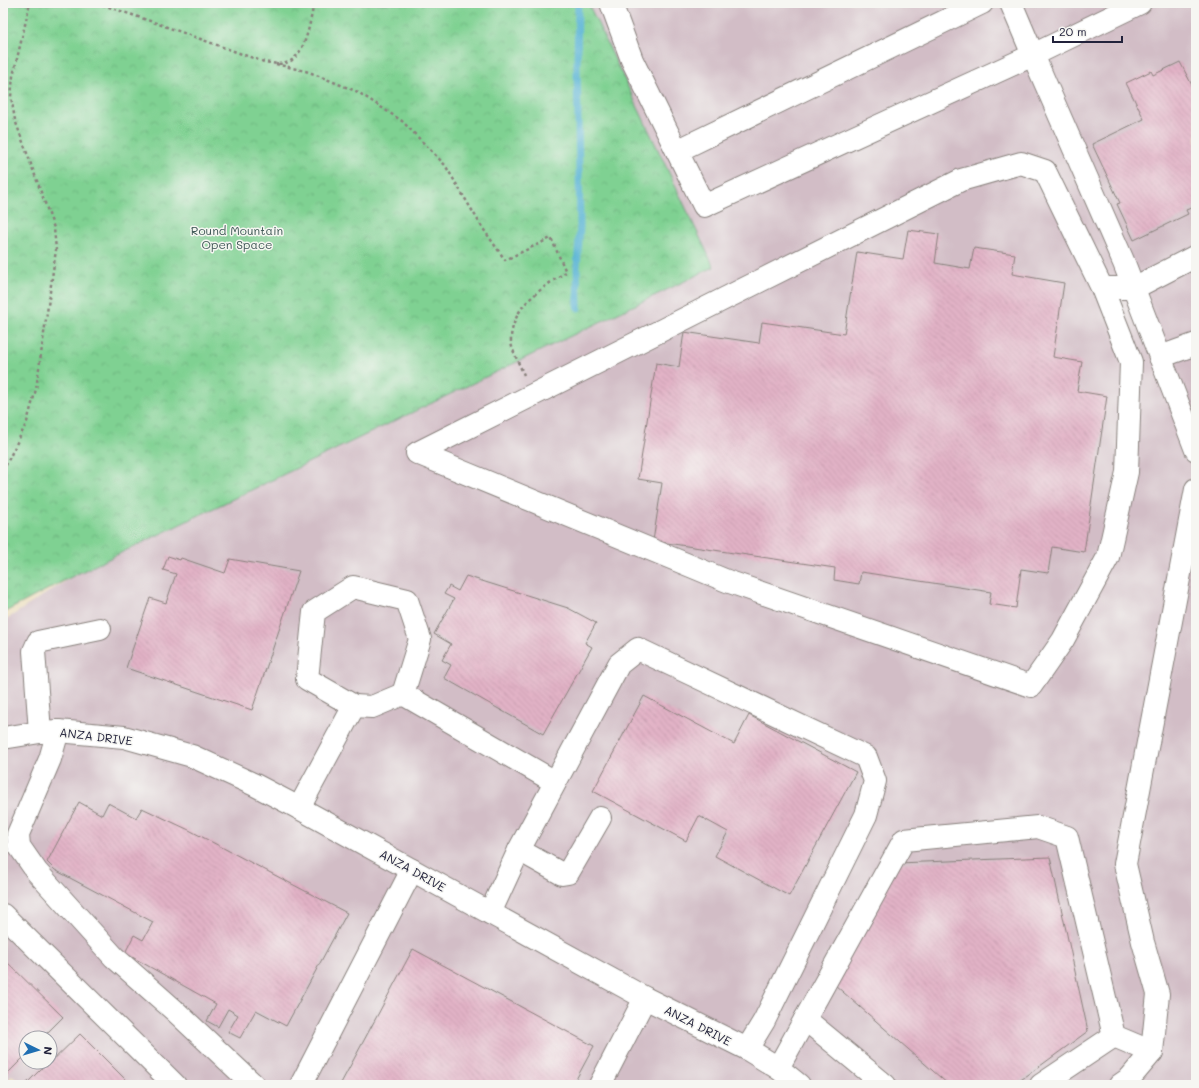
<svg xmlns="http://www.w3.org/2000/svg" width="1199" height="1088" viewBox="0 0 1199 1088" font-family="Mali,sans-serif">
<defs>
<pattern id="park-crowns" width="20" height="18" patternUnits="userSpaceOnUse"><rect width="20" height="18" fill="#7fd192"/><path d="M2 6a3 3 0 1 1 6 0M12 15a3 3 0 1 1 6 0" fill="none" stroke="#6db37f"/></pattern>
<pattern id="building-back-hatch" width="6" height="6" patternUnits="userSpaceOnUse"><rect width="6" height="6" fill="#e2b2c6"/><path d="M-1 5l2 2M0 0l6 6M5-1l2 2" fill="none" stroke="#c299ab"/></pattern>
</defs>
<rect width="100%" height="100%" fill="#f6f6f2"/>
<filter id="ink" filterUnits="userSpaceOnUse"><feTurbulence type="fractalNoise" baseFrequency=".025" numOctaves="2"/><feDisplacementMap in="SourceGraphic" scale="8" xChannelSelector="R" yChannelSelector="G"/><feConvolveMatrix kernelMatrix="1 2 1 2 8 2 1 2 1" color-interpolation-filters="sRGB"/></filter>
<filter id="wash" filterUnits="userSpaceOnUse"><feTurbulence type="fractalNoise" baseFrequency=".012" numOctaves="4" result="noise"/><feDisplacementMap in="SourceGraphic" scale="16" xChannelSelector="R" yChannelSelector="G"/><feGaussianBlur stdDeviation="0.9" result="paint"/><feColorMatrix in="noise" values="0 0 0 0 0 0 0 0 0 0 0 0 0 0 0 0 0 1.4 0 .05"/><feComposite in="paint" operator="in"/></filter>
<g filter="url(#wash)">
<rect width="100%" height="100%" fill="#eddebc"/>
<path fill="#d2bdc6" fill-rule="evenodd" d="M588 3H1196V1085H23L12 1075 4 1085H3V620L10 617 75 575 714 267ZM26 1038H50V1062H26Z"/>
<polygon fill="url(#park-crowns)" stroke="#507a66" points="3,3 588,3 714,267 75,575 3,613"/>
<g fill="none" stroke-linecap="round" stroke-linejoin="round">
<polyline stroke="#56b3d4" stroke-width="7" points="578,3 577,67 580,226 577,267 578,308"/>
</g>
<g id="blocks">
<g fill="url(#building-back-hatch)">
<polygon points="1180,62 1196,93 1196,206 1186,210 1188,214 1134,240 1117,204 1120,203 1092,144 1144,119 1126,83 1151,71 1153,75"/>
<polygon points="908,230 939,234 935,263 970,269 974,248 1015,254 1012,274 1064,283 1053,357 1082,362 1077,391 1107,396 1084,552 1052,547 1048,573 1021,569 1016,608 989,604 991,592 861,572 859,584 834,580 835,568 653,541 662,483 638,479 656,363 679,367 684,332 759,343 762,322 844,334 857,252 903,259"/>
<polygon points="168,556 180,560 181,558 225,573 230,559 299,571 252,710 126,668 150,598 166,603 176,574 163,570"/>
<polygon points="466,576 568,608 596,623 585,643 592,647 543,734 444,678 451,665 442,660 451,644 434,634 454,599 444,594 449,586 458,591"/>
<polygon points="644,696 734,744 749,715 856,772 789,896 715,856 728,832 699,816 686,841 593,791"/>
<polygon points="79,802 102,815 108,803 136,818 142,808 189,830 347,913 286,1026 256,1010 240,1038 228,1032 238,1015 228,1009 218,1027 207,1021 216,1004 125,953 134,935 143,940 153,922 55,870 47,862"/>
<polygon points="1050,857 1088,1031 1014,1085 949,1085 835,985 898,863"/>
<polygon points="413,949 594,1046 573,1085 340,1085"/>
<polygon points="3,958 63,1017 42,1038 26,1038 26,1055 3,1078"/>
<polygon points="80,1034 131,1085 25,1085 45,1065 46,1067"/>
</g>
</g>
</g>
<g filter="url(#ink)">
<use href="#blocks" fill-opacity="0" stroke="#88807c" stroke-width="1"/>
<g fill="none" stroke-linecap="round" stroke-linejoin="round">
<g stroke="#88807c" stroke-width="24">
<g id="minor">
<polyline points="611,3 632,60 704,206 1033,55 1124,263 1196,450"/>
<polyline points="1011,3 1033,55 1140,3"/>
<polyline points="677,151 982,3"/>
<polyline points="1102,288 1131,362 1127,472 1108,557 1063,640 1031,686 727,581 417,453 961,180 1021,163 1045,171 1102,288 1134,288 1196,256"/>
<polyline points="1160,357 1196,344"/>
<polyline points="354,706 372,707 403,694"/>
<polyline points="58,731 50,759 18,834 19,846 37,872 114,957 174,1010 254,1085"/>
<polyline points="40,732 34,651 38,642 100,629"/>
<polyline points="3,738 40,732 58,731 124,737 192,756 255,785 299,808 645,998 747,1049 778,1068 799,1085"/>
<polyline points="299,808 354,706 307,679 314,612 353,587 407,600 420,639 403,694 555,782"/>
<polyline points="519,850 562,874 568,873 600,818"/>
<polyline points="490,913 519,850 619,664 638,649 866,757 875,781 866,815 764,1021 747,1049"/>
<polyline points="3,915 175,1085"/>
<polyline points="805,1019 885,1085"/>
<polyline points="778,1068 904,840 1038,827 1067,837 1114,1036 1152,1052"/>
<polyline points="301,1085 412,870"/>
<polyline points="600,1085 645,998"/>
<polyline points="1041,1085 1114,1036"/>
<polyline points="1120,1085 1130,1078 1152,1052 1158,994 1143,942 1125,864 1196,489"/>
</g>
</g>
<g stroke="#88807c" stroke-width="2.5" stroke-dasharray="3 3" stroke-linecap="butt">
<path d="M97 3 156 23 264 62C272 63 279 65 286 63 306 57 310 21 314 3"/>
<path d="M276 64 309 72 358 92 402 121 445 165 482 227 505 260 551 238 566 272C552 281 536 292 525 304 516 314 508 334 512 347 515 356 520 366 524 375"/>
<polyline points="3,471 27,422 36,389 56,250 54,228 15,120 11,97 13,76 30,3"/>
</g>
<use href="#minor" stroke="#fff" stroke-width="22"/>
</g>
</g>
<g text-anchor="middle" dominant-baseline="central" stroke-width="3" stroke-linejoin="round" paint-order="stroke">
<g font-size="12" fill="#3e5755" stroke="#f6f6f2">
<text x="237" y="230">Round Mountain<tspan x="237" dy="14">Open Space</tspan></text>
</g>
<g font-size="12" fill="#22223b" stroke="#f6f6f2">
<text transform="translate(96 736) rotate(7)">ANZA DRIVE</text>
<text transform="translate(413 870) rotate(29)">ANZA DRIVE</text>
<text transform="translate(698 1025) rotate(27)">ANZA DRIVE</text>
</g>
</g>
<rect width="1199" height="1088" fill="none" stroke="#f6f6f2" stroke-width="16"/>
<g transform="translate(38 1050) rotate(95)"><circle r="19" fill="#f6f6f2" stroke="#a1a1a9"/>
<path d="M0-3L7 15L0 10L-7 15Z" fill="#1f6fb2"/>
<text y="-6" font-size="11" font-weight="bold" text-anchor="middle" fill="#22223b">N</text>
</g>
<path d="M1053 36v6h69v-6" fill="none" stroke="#22223b" stroke-width="2"/>
<text x="1059" y="36" font-size="12" fill="#22223b" stroke="#f6f6f2" stroke-width="3" paint-order="stroke">20 m</text>
</svg>
